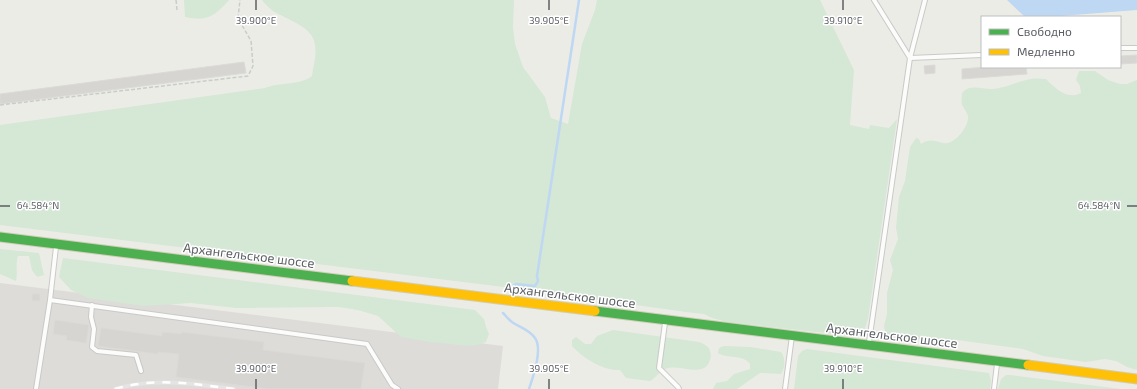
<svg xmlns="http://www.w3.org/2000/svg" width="1137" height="389" viewBox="0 0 1137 389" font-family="'Exo 2',sans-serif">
<rect width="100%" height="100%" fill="#ecece7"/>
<polygon fill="#dddcd8" points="0,283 503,346 498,389 0,389"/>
<g fill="#d5e7d5">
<path d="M184 0H229C215 16 207 22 185 17Z"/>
<path d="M262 0H514L513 27 515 44 523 67 545 97 551 118 568 124 582 44 595 10 597 0H820L854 70 850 125 869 129 870 125 889 128 897 119 868 319 862 337 727 322 712 318 704 314 686 312 536 291 0 225V125L265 88C279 82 299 86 312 76 313 66 317 56 315 45 313 26 287 20 273 11 269 8 265 4 262 0Z"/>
<path d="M1079 71H1095L1108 80 1120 84H1127L1137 80V370L1127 367 1116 361 1105 359 1086 362 1043 356 1023 349 957 340 907 339 886 335 884 326 887 314V293L893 270 890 260 898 239 896 228 899 197 905 181 910 147 916 138 919 139 921 144C934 136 939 145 948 143 957 141 969 126 968 116 967 112 964 109 962 105 961 102 962 97 962 93 970 84 980 89 991 89 1005 89 1017 81 1031 79 1036 78 1041 79 1046 79 1056 89 1067 100 1081 93L1080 86 1076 80Z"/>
<path d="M0 249 39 253 44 275 37 277 32 270 29 256H18C15 265 18 272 16 281L0 274Z"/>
<polygon points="63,258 475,310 484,319 486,327 489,334 486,342 477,345 469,346 430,342 401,337 378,316 358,310 339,307 236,308 191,303 144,306 88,298 71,290 59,277"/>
<path d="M613 330 699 342C704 344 709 346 710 351 711 355 711 357 710 360 705 378 681 365 668 368 660 370 656 378 650 381L626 378 620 370C603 371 583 358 572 346V340L576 337 585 344H591L597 336Z"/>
<path d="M724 346 751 347 781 352C786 359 785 367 781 374L760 373 737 389H713L716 383 727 381 734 374 750 369V364C743 354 727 359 718 353L719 348Z"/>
<polygon points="807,349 989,373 991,381 990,389 794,389 798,356 802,351"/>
<polygon points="1006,375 1010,375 1121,389 998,389 1001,379"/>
</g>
<polygon fill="#bed7f3" points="1007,0 1137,0 1137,10 1048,17 1025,17"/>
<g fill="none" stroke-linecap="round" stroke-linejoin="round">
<g stroke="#bed7f3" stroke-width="2.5">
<polyline points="512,287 516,284 535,286 538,281 537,276 579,0"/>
<path d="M503 313C506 316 509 320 512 322 519 327 530 330 535 338 543 349 533 377 529 389"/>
</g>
</g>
<g fill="#d6d5d2" stroke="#dbdad6">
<polygon points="1137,55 1137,63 1120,64 1120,56"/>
<polygon points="244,62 246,73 0,104 0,94"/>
<polygon points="935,65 935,73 925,74 924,66"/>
<polygon points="986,67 1026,67 1027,74 962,79 962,69"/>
<rect x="32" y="294" width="8" height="7"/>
<polygon points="55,320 89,325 86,343 66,340 67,336 53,334"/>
<polygon points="101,328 162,336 162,332 181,334 182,332 264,342 263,350 365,363 361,389 269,389 176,377 179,354 158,352 158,354 98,346"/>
</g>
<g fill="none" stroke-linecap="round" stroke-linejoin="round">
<g stroke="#c9c9c9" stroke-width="6">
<g id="lane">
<polyline points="925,0 910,58 982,55"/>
<polyline points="1120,48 1137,48"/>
<polyline points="50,300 367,344 392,385 398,389"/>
<polyline points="92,305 91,317 94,329 92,347 97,351 136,355 141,371"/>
<polyline points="665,323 659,368 678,387 679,389"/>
<polyline points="869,342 910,58 874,0"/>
<polyline points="36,389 50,300 56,247"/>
<polyline points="785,389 792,336"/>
<polyline points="994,389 997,364"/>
</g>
</g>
<g stroke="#d2cdb7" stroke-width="11">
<g id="fast">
<polyline points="0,237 352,281"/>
<polyline points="595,311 1028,365"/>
</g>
</g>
<g stroke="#d2cdb7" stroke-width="11">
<g id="slow">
<polyline points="352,281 595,311"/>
<polyline points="1028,365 1137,379"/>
</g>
</g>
<g stroke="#c8cdca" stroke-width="1.5" stroke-dasharray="4 2" stroke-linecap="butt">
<polyline points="176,0 177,10"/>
<polyline points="0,105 248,76 253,66 251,41 238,18 240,0"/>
</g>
<use href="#lane" stroke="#fcfcfb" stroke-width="4"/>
<use href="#fast" stroke="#4caf50" stroke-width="9"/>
<use href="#slow" stroke="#ffc107" stroke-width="9"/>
<g stroke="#e3e4e3" stroke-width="4">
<path id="rail" d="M115 389C154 377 195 384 234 389"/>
</g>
<use href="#rail" stroke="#fff" stroke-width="2.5" stroke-dasharray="8" stroke-linecap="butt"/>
</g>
<path fill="none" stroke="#5c5f64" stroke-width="1.5" d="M256 0V10M549 0V10M843 0V10M0 206H10M1127 206H1137M256 379V389M549 379V389M843 379V389"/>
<g text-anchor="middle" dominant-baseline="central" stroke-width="3" stroke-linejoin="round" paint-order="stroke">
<g font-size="13" fill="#5c5f64" stroke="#fff">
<text transform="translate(249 255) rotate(7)">Архангельское шоссе</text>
<text transform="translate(570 295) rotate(7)">Архангельское шоссе</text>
<text transform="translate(892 335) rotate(7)">Архангельское шоссе</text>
</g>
</g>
<g font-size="10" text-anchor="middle" fill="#5c5f64" stroke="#fff" stroke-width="3" stroke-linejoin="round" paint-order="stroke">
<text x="256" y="24">39.900°E</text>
<text x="549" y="24">39.905°E</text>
<text x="843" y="24">39.910°E</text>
<text x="38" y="209">64.584°N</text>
<text x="1099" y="209">64.584°N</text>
<text x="256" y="372">39.900°E</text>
<text x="549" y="372">39.905°E</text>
<text x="843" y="372">39.910°E</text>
</g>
<rect x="981" y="16" width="140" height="52" fill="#ffffff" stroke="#bebfc1"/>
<rect x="989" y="29" width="20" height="6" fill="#4caf50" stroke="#bebfc1"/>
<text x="1017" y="36" font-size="12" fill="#5c5f64">Свободно</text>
<rect x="989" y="49" width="20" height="6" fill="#ffc107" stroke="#bebfc1"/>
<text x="1017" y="56" font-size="12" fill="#5c5f64">Медленно</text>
</svg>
